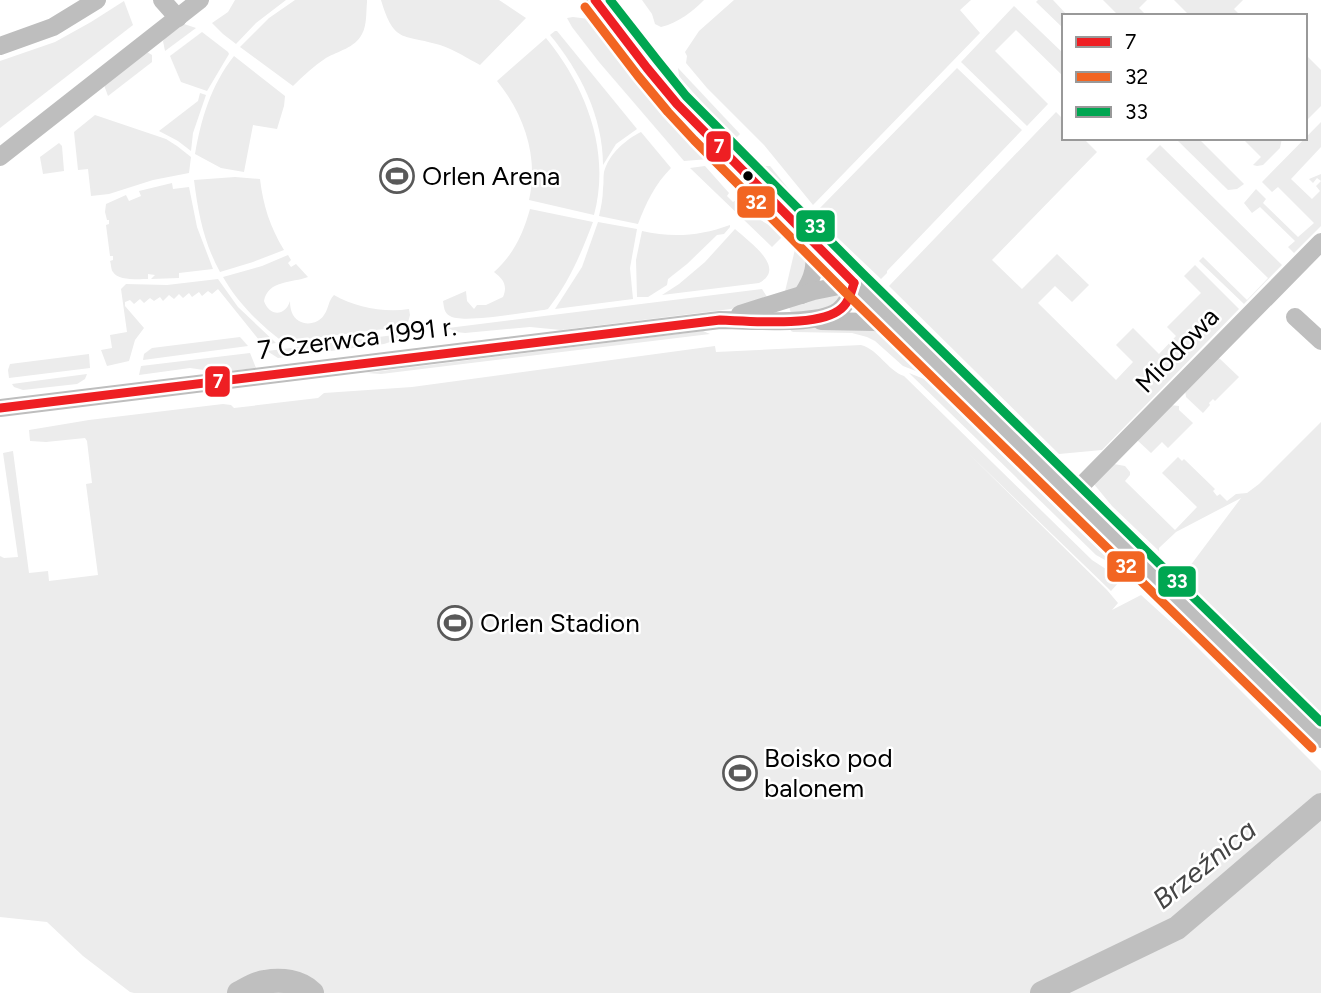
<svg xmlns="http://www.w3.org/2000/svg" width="1321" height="993" viewBox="0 0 1321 993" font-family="Figtree,sans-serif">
<rect width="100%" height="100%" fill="#fff"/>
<g fill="#ececec">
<polygon points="235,0 286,0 256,23 236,44 223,34 212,23 228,12"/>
<path d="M295 0H367V2C366 12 367 25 362 34 355 48 338 51 326 58 314 66 303 76 293 86L240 47 269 18Z"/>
<path d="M381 0H499L526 18 480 65C467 58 455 50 440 45 403 34 394 44 381 0Z"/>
<path d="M642 0H704C692 12 678 23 661 27L655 24 652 14Z"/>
<polygon points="734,0 971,0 960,10 980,33 813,205 764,145 707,88 686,63 687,56 685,52 699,31"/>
<polygon points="1038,0 1053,0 1068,16 1064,16 1064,29 1036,2"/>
<polygon points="1103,0 1147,0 1139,8 1147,16 1119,16"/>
<polygon points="1174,0 1243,0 1234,9 1241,16 1190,16"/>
<polygon points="124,1 133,25 0,128 0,61 55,42 91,22"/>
<polygon points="1014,6 1064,54 1064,77 1016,30 995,51 1048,104 1027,126 961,62"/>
<polygon points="573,17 589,19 600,25 652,93 696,141 709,159 684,161 599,62 572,27 567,18"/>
<polygon points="184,24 196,28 165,51 163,41 165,38"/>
<path d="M555 31H557L637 129 616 144 603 165C603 117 580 71 550 35Z"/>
<polygon points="202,32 228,52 229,54 207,91 181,82 170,56"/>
<path d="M546 38C586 87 611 151 594 215L529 200C539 157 524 114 497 81Z"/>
<polygon points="147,52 152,55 152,62 108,96 104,85"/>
<polygon points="1305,54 1321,70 1321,106 1305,122"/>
<path d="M234 56 285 96 284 106 277 129 253 125 244 172 221 168 195 154C201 119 211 85 234 56Z"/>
<polygon points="678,68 740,134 735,139 682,80 679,76"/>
<polygon points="957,68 1022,130 887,271 887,273 881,279 821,222 818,210"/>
<polygon points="200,93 206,95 193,133 191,151 178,141 159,131 198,101"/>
<polygon points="1056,112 1064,120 1064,138 1083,138 1097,152 992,260 1022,289 1057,254 1089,285 1072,302 1055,286 1038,303 1116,380 1133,362 1116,345 1133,328 1159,354 1176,336 1167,327 1201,293 1184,276 1195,265 1239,309 1102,450 1059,454 889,286"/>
<polygon points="95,115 166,139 177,146 191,157 189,173 153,180 109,194 91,196 88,169 78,170 74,132"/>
<polygon points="1321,122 1321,147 1291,179 1312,199 1320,191 1316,186 1321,181 1317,178 1313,183 1309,179 1321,174 1321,226 1294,253 1288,247 1295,241 1260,207 1252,213 1244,203 1256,189 1266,199 1263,203 1298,237 1314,223 1278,187 1272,192 1262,182"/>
<path d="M641 132 671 168C655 184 646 203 638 224L599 216C601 207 603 198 603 188 604 183 603 177 604 172 609 154 625 140 641 132Z"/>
<polygon points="1175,138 1198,138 1244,184 1237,189 1228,190"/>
<polygon points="1242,138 1270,138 1273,141 1276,138 1282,138 1280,148 1263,165 1257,166 1253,165 1261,157"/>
<polygon points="59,143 62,146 64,171 43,174 40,157"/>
<polygon points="1160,145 1282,265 1244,304 1199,261 1203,257 1247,300 1268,278 1146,159"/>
<polygon points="705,166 729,193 727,196 733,202 736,200 752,215 774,228 782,234 781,238 772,247 690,168"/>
<polygon points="766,166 770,166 807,212 803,216 763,168"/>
<path d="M235 177 260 179C263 205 270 227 284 250L253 262 220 272C204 243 198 213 194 180Z"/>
<path d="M172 183 173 189 189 187 197 227 213 269 179 273V278L151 279 155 275 148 274V279C139 279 118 281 113 272 111 270 111 263 110 261L113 260V256H110L106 225 109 224V220H107L105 212 106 204 126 195 129 201 141 196 139 191Z"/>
<path d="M530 209 593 222C581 254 569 282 548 309L544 310C526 312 462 324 450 316 444 313 444 307 443 301L466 291 467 301 474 309 477 305H486L503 297C508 285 503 279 494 272 514 254 523 234 530 209Z"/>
<polygon points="598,222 637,229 630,268 633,299 555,309 582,267"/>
<polygon points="817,222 1061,462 1075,474 1064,472 1059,467 813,227"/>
<path d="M730 225V227L724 234 717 235 687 264 668 279 667 285 648 297H637L636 260 642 231C672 238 700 236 730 225Z"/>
<path d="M735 229C748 241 788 268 759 283L662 295 679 284 705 262Z"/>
<polygon points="798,243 808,254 806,281 784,296 796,245"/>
<path d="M288 255 291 260 288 263 291 267 296 264 308 277C292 283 268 280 264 301 269 316 285 317 290 301 290 309 292 317 299 321 307 326 319 323 324 315 329 308 328 301 334 295 355 307 384 313 409 309L410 315 407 326 283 342C259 324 238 303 223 277L262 266Z"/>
<polygon points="218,279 238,307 276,343 263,345 218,289 212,294 208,291 202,296 199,292 192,297 189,293 183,298 179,294 174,299 169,295 163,301 160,297 154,301 150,298 144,303 140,299 134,304 130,300 125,302 125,306 144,328 135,340 129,361 107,366 101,350 112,348 110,335 127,332 121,289 126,284 167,285"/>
<polygon points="762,289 769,300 731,309 561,330 530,327 465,333 456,332 448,328"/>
<path d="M841 292C835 315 810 312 791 313L789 307Z"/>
<polygon points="789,325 867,327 890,334 1084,524 1084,526 1079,526 926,375 903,366 875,341 867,337 852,333 793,332 791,331"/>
<polygon points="703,331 710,334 381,374 366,373"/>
<polygon points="402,334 396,340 384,344 278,358 267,351"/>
<polygon points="240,337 248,346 143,360 144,354 152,348"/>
<path d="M861 345C879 350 887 370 904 376L1092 560 1112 573 1120 581 1111 591 968 453 1107 590 1118 603 1112 610 1141 595 1184 634 1321 771V993H134L130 992 83 956 47 922 0 917V556L4 558 18 557 3 453 13 451 29 573 48 571 49 581 98 575 86 484 92 483 87 441 85 438 46 442 30 441 29 430 89 420 223 404 231 405 234 408 318 398 324 393 412 387 715 346 716 352Z"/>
<polygon points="250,353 256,368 218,372 190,368 139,375 141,366"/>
<polygon points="89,354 90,368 9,378 8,370 10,364"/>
<polygon points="1218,358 1220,359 1239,377 1215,401 1213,399 1209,403 1210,405 1203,413 1186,397 1185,390"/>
<polygon points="909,373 924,379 1114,565 1096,555"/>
<polygon points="87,374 85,379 77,384 23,390 14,387 12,384"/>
<polygon points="1170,405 1179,406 1179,410 1193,423 1168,448 1162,442 1151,453 1136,439"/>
<polygon points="1321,422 1321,715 1206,602 1184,574 1241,498 1176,532 1159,548 1159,551 1112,506 1093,483 1114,464 1125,466 1130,472 1130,475 1125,481 1175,530 1197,507 1162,473 1178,457 1182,461 1184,459 1215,489 1213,491 1217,496 1220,494 1227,501 1236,494 1247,493 1259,484"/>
<polygon points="1110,513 1113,513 1156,554 1151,555 1143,550 1107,514"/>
</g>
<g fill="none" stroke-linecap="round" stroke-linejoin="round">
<g stroke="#bfbfbf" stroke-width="24">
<path d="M239 993C247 989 256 983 265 982 281 979 300 981 312 993"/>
<polyline points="1042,993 1177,928 1321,805"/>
</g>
<g stroke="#bebebe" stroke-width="18">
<polyline points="162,0 178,18"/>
<polyline points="595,0 647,68 677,104 703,131 854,283 1321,739"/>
<polyline points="0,46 53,27 97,0"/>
<polyline points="0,157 200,0"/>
<path d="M802 295C815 276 815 266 815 244"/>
<polyline points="740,314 814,291 854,283"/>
<polyline points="1295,317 1321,341"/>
<polyline points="821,321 876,322 899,332"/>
<path d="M0 408 720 320C746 320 818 326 838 311 848 304 850 294 854 283"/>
<polyline points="1071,496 1321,242"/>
</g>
<g stroke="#fff" stroke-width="14">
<g id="bus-1">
<polyline points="595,0 647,68 677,104 854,283"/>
<path d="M0 408 720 320C750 321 814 327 838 311 848 305 851 293 854 283"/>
</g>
</g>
<g stroke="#fff" stroke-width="14">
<polyline id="bus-2" points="585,7 638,76 668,112 694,140 845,292 1312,748"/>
</g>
<g stroke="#fff" stroke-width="14">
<polyline id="bus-3" points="610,0 657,60 686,96 712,122 863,274 1321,722"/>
</g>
<use href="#bus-1" stroke="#ee1f23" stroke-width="9"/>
<use href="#bus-2" stroke="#f26522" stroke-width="9"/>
<use href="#bus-3" stroke="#00a651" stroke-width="9"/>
</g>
<defs>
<g id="stadium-ring" transform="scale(1.75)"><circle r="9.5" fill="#fff" stroke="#595959" stroke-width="1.5"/><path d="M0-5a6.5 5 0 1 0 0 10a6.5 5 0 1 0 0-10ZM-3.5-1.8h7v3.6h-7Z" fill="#595959"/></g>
</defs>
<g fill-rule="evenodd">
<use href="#stadium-ring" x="397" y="176"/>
<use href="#stadium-ring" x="455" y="623"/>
<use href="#stadium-ring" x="740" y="773"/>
</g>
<circle fill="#000" stroke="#fff" stroke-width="2.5" cx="748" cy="176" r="6"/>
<g text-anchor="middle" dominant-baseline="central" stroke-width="5" stroke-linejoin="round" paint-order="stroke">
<g font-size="26" fill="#000" stroke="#fff" text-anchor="start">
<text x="422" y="176">Orlen Arena</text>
<text x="480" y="623">Orlen Stadion</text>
<text x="764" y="758">Boisko pod<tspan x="764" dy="30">balonem</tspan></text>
</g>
<g font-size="26" fill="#000" stroke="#fff">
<text transform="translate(357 338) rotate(-7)">7 Czerwca 1991 r.</text>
<text transform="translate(1177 350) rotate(-46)">Miodowa</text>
</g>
<g font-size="28" font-style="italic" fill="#444" stroke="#fff">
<text transform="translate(1204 864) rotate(-39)">Brzeźnica</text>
</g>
</g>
<g stroke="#fff" stroke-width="2.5">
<rect x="705" y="130" width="27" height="33" rx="7" fill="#ee1f23"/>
<rect x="736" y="185" width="40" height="34" rx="7" fill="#f26522"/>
<rect x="795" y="209" width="41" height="34" rx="7" fill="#00a651"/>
<rect x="204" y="365" width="27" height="33" rx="7" fill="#ee1f23"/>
<rect x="1106" y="550" width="40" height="33" rx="7" fill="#f26522"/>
<rect x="1157" y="565" width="40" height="33" rx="7" fill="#00a651"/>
</g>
<g font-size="19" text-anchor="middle" font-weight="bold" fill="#fff">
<text x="719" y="153">7</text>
<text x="756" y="209">32</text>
<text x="815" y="233">33</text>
<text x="218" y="388">7</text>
<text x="1126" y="573">32</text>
<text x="1177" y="588">33</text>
</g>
<rect x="1062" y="14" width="245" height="126" fill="#ffffff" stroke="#999999" stroke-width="2"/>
<rect x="1076" y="37" width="35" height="10" fill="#ee1f23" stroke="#999999" stroke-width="2"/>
<text x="1125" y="49" font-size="21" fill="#000000">7</text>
<rect x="1076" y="72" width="35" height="10" fill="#f26522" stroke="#999999" stroke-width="2"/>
<text x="1125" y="84" font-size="21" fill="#000000">32</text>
<rect x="1076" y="107" width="35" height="10" fill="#00a651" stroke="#999999" stroke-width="2"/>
<text x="1125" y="119" font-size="21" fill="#000000">33</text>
</svg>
